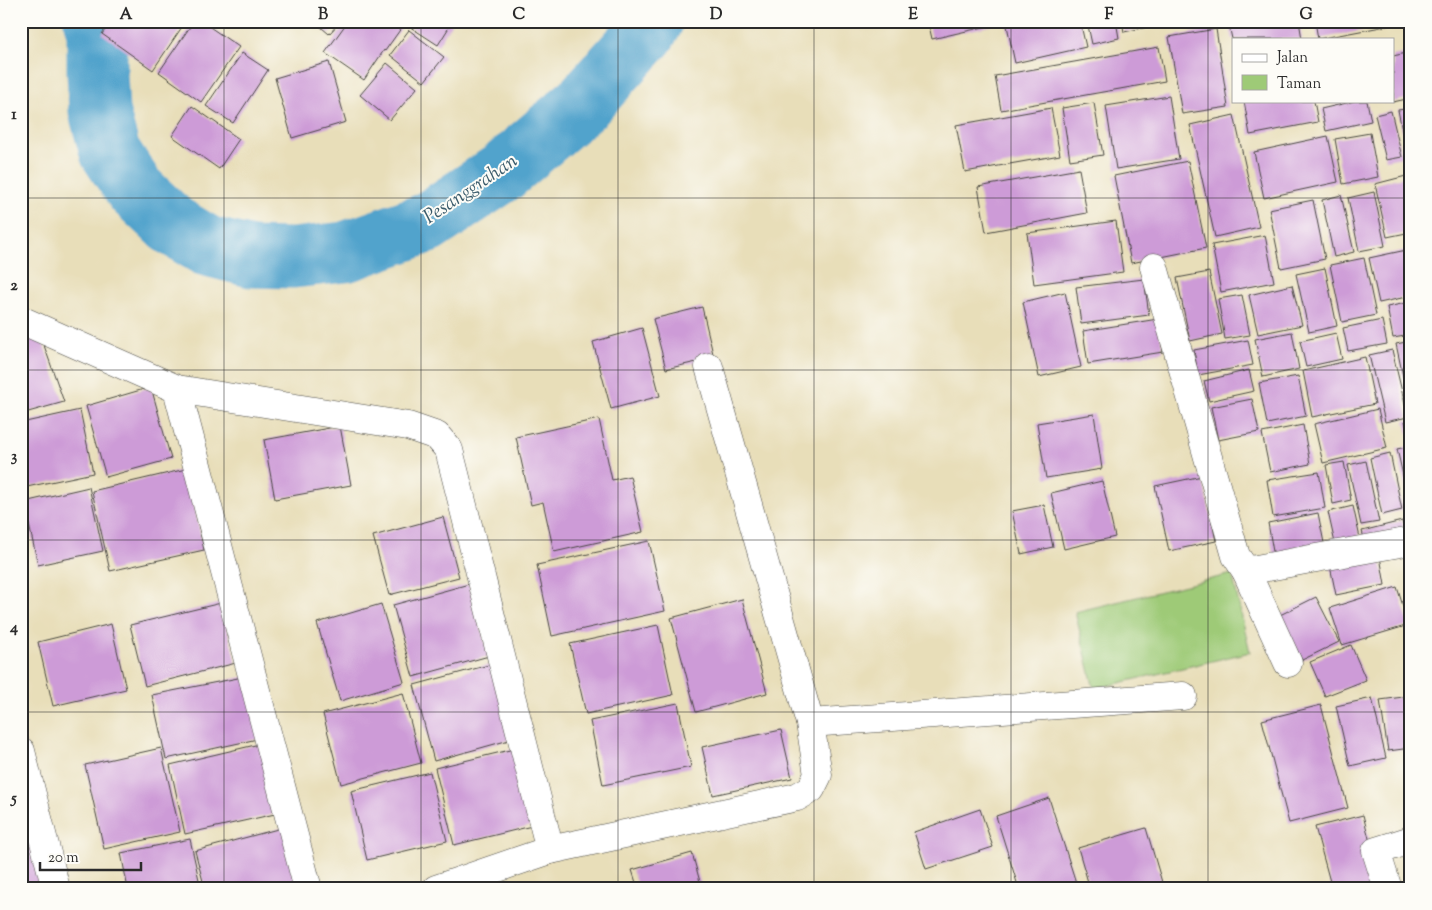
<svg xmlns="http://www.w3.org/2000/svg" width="1432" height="910" viewBox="0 0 1432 910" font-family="'Sorts Mill Goudy',serif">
<rect width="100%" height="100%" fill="#fdfcf7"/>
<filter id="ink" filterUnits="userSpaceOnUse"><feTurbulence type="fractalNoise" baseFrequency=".02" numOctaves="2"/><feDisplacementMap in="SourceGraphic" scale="10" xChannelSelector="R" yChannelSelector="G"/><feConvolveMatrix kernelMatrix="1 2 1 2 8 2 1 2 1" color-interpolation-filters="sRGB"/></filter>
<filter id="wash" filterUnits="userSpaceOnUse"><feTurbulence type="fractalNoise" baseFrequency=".0096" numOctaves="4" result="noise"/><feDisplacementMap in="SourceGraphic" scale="20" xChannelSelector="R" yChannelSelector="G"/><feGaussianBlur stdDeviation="1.12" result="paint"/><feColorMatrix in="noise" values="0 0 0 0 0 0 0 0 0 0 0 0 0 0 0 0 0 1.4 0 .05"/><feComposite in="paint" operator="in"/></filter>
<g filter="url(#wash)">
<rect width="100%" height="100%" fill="#e8deb9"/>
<polygon fill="#9eca77" stroke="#647a51" points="1232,574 1250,652 1094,689 1075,612"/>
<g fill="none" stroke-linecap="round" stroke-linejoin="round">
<polyline stroke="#51a3cc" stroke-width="61" points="94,21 97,33 97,73 99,111 110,152 135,190 172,225 207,246 251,257 293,258 345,252 427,223 503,172 583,103 646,33 653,21"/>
</g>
<g id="blocks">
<g fill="#cd9bd7">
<polygon points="111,21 186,21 153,70 102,34"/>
<polygon points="194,21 201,21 239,47 201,102 159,72"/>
<polygon points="314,21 341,21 329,34"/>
<polygon points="348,21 395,21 402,27 385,51 384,50 364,80 325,53"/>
<polygon points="401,21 453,21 438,45"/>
<polygon points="928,21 997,21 997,24 932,39"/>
<polygon points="1006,21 1080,21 1086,47 1015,63"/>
<polygon points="1087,21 1116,21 1119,38 1092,44"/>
<polygon points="1122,21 1172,21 1172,22 1124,32"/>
<polygon points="1252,21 1299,21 1302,39 1232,39 1229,25"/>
<polygon points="1315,21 1401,21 1402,23 1318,39"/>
<polygon points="1406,21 1411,21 1411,43 1410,43"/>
<polygon points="1216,29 1228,107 1182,114 1169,37"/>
<polygon points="409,30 444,57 424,82 390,55"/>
<polygon points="1159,47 1165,81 1001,110 995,76"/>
<polygon points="1411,52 1411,98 1393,102 1393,56"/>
<polygon points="242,53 268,70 233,123 206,106"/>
<polygon points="329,62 346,122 292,138 275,78"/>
<polygon points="387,63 417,88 390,120 360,95"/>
<polygon points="1169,96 1179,159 1116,169 1106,106"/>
<polygon points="1244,101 1314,101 1318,122 1250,135"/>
<polygon points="1355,101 1367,101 1371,121 1326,131 1321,109"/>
<polygon points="1094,103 1103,155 1070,160 1062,108"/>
<polygon points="192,106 239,139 219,169 172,136"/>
<polygon points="1051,108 1060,155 965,172 956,125"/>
<polygon points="1411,108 1411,139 1404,140 1398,110"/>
<polygon points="1391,111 1402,157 1386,160 1375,115"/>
<polygon points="1234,115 1259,227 1215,237 1190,125"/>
<polygon points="1370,133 1378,177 1343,184 1335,139"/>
<polygon points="1328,136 1338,182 1264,198 1254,152"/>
<polygon points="1411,147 1411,161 1410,161 1407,148"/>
<polygon points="1188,161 1206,248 1131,263 1114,176"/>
<polygon points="1079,169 1087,213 986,232 978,187"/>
<polygon points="1406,176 1411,197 1411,232 1387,237 1375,184"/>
<polygon points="1374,192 1385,246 1359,251 1348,198"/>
<polygon points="1341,195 1354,252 1334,257 1322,200"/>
<polygon points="1313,200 1325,259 1281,268 1269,209"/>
<polygon points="1116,221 1123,272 1034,284 1027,233"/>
<polygon points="1265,235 1274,282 1221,292 1212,245"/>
<polygon points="1411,249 1411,296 1379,303 1369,258"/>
<polygon points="1364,258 1376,315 1342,322 1330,265"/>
<polygon points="1325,268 1337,326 1309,332 1296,274"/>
<polygon points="1209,272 1222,334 1190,341 1177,278"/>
<polygon points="1144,279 1149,315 1081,324 1076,287"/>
<polygon points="1292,285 1302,325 1258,334 1249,295"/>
<polygon points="1065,292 1081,367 1039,377 1023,302"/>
<polygon points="1242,295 1250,335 1225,339 1218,299"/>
<polygon points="1411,302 1411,335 1393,338 1387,307"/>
<polygon points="702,307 714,358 666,369 653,319"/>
<polygon points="1158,319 1163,352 1088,364 1083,331"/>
<polygon points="1382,320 1387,344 1348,351 1343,328"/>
<polygon points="21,327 41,337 64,402 21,414"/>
<polygon points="642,328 660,396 611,409 593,342"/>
<polygon points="1292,332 1299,369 1263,377 1255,339"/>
<polygon points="1336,333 1342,359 1306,367 1300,341"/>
<polygon points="1248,340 1253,365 1198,375 1194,350"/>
<polygon points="1411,341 1411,394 1407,395 1396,344"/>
<polygon points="1392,350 1408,417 1385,422 1369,355"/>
<polygon points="1365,357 1375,404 1312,417 1303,371"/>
<polygon points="1249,370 1254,391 1209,401 1204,381"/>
<polygon points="1298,376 1306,416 1267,424 1259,383"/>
<polygon points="151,387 171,459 106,477 86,406"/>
<polygon points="1252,399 1259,432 1218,440 1211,407"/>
<polygon points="1378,409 1387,448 1323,463 1314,424"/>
<polygon points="80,410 93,473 22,488 21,483 21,423"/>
<polygon points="1094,414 1102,469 1046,478 1037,423"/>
<polygon points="599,419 612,480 630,476 643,532 554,552 543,502 531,505 516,437"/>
<polygon points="1411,420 1411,442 1410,442 1405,421"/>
<polygon points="1303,425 1310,464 1270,472 1262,433"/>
<polygon points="340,426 351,485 275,499 264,440"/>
<polygon points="1411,446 1411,501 1409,502 1397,449"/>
<polygon points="1390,453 1402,510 1382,515 1370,458"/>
<polygon points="1366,461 1379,522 1361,525 1348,465"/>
<polygon points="1344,462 1351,500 1333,504 1326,465"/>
<polygon points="186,469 204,550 110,571 92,491"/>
<polygon points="1319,472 1325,508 1273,517 1267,480"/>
<polygon points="1202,476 1216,541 1169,551 1155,486"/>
<polygon points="1102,481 1115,537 1064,549 1051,493"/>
<polygon points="89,487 103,551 38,565 24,502"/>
<polygon points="1044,505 1053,547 1021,554 1012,511"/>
<polygon points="1353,506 1362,547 1337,552 1328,512"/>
<polygon points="1318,513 1326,553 1275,563 1268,523"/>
<polygon points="443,517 459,577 389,595 373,536"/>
<polygon points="1402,521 1407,538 1367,549 1362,531"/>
<polygon points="649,541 665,611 552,636 537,565"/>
<polygon points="1379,551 1385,585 1336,595 1329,561"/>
<polygon points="469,584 489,656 413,677 393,605"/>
<polygon points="1397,587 1409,625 1342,645 1330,608"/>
<polygon points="1316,597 1339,642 1302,660 1280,615"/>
<polygon points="742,599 767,693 696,712 671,618"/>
<polygon points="221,603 236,663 145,686 130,625"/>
<polygon points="381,604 404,682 340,701 317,623"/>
<polygon points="111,624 126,689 53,706 38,642"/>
<polygon points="658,625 673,695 586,714 570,644"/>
<polygon points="1351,645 1366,680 1325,696 1310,662"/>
<polygon points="500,662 520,737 434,761 414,685"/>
<polygon points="248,676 262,738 166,759 152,695"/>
<polygon points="403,693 421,763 341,784 323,714"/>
<polygon points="1411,696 1411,748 1388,751 1380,700"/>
<polygon points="1372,698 1386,758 1350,766 1336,706"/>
<polygon points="678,703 691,767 603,785 590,721"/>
<polygon points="1321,705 1348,808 1289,823 1262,720"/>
<polygon points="781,730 792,778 713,795 702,747"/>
<polygon points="268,742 284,812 185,834 170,765"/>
<polygon points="161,748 180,832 104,849 85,765"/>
<polygon points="518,748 536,825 454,845 435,768"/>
<polygon points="430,772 447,841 367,860 351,791"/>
<polygon points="21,792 45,882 21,887"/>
<polygon points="1049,798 1078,889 1019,889 996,816"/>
<polygon points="980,809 993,847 926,869 914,832"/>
<polygon points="1363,815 1381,885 1366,889 1332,889 1315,827"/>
<polygon points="289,826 305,889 205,889 195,851"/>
<polygon points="1146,828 1164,889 1090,889 1078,848"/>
<polygon points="190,839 201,889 128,889 121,853"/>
<polygon points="692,853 702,889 638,889 632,870"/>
</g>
</g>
</g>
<g filter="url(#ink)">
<use href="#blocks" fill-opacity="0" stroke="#474640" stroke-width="1"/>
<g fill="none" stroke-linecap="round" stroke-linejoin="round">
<g stroke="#474640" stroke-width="29">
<g id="minor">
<polyline points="1154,267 1236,556 1246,571 1288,663"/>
<polyline points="21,320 177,389 408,426 437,436 449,450 550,850"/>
<polyline points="177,389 308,889"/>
<polyline points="1246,571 1305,560 1411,541"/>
<polyline points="810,723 1183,696"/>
<polyline points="21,751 56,889"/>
<polyline points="436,889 550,850 797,797 811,789 818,775 810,723 709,367"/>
<polyline points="1388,889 1376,851 1411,840"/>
</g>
</g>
<use href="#minor" stroke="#fff" stroke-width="28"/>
</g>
</g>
<path fill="none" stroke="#2b2b2b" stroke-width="1" stroke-opacity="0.55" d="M224 21V889M421 21V889M618 21V889M814 21V889M1011 21V889M1208 21V889M21 198H1411M21 370H1411M21 540H1411M21 712H1411"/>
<g text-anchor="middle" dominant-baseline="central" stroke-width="4" stroke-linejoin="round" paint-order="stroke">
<g font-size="20" font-style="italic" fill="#3a5b6b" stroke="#fdfcf7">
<text transform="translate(471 190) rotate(-34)">Pesanggrahan</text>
</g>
</g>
<rect width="1432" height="910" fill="none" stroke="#fdfcf7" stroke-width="55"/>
<rect x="1232" y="38" width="162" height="65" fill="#fdfcf7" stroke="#a9a8a5"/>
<rect x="1242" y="54" width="25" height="8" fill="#ffffff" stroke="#a9a8a5"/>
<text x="1277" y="62" font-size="15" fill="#2b2b2b">Jalan</text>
<rect x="1242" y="75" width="25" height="15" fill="#9eca77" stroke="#a9a8a5"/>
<text x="1277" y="88" font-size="15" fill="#2b2b2b">Taman</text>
<path d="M40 862v8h101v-8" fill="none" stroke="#2b2b2b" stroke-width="2.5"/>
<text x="48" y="862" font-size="15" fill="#2b2b2b" stroke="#fdfcf7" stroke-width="4" paint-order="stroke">20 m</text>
<rect x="28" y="28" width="1376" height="854" fill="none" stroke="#2b2b2b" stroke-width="2"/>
<g font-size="16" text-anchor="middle" font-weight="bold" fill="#2b2b2b">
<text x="126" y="19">A</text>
<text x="323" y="19">B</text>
<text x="519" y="19">C</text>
<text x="716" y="19">D</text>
<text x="913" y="19">E</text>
<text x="1109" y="19">F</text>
<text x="1306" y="19">G</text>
<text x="14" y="119">1</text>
<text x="14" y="290">2</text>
<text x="14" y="461">3</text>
<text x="14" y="632">4</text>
<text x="14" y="803">5</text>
</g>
</svg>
